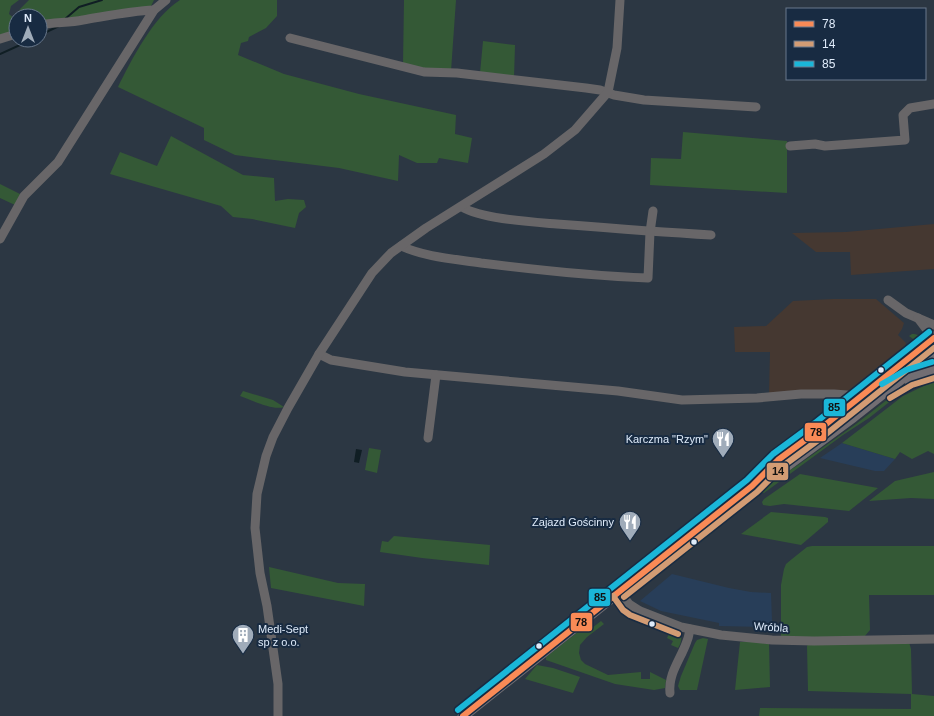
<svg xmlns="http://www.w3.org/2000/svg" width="934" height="716" viewBox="0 0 934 716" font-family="Helvetica,sans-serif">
<rect width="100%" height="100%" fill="#2c3743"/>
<g fill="#283e59">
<polygon points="842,443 895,459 884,471 875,471 820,458"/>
<polygon points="672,574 729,588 751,592 771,593 772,621 766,627 719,626 719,623 661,611 640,601"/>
</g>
<g fill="#453831">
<polygon points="934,224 934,269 851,275 850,252 816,252 792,233 846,232"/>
<polygon points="833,299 876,299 904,323 902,329 898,335 906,343 904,351 854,390 769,395 770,352 735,352 734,327 766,326 793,301"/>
</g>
<g fill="#345936">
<polygon points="0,0 19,0 11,6 9,14 16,20 16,31 0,35"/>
<polygon points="29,0 154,0 151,6 123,11 40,22 40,16 18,16 18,14 20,9"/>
<path d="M180 0H277V16L266 28 249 37 248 41 241 43 238 55 284 74 359 94 456 115 455 134 472 138 468 163 439 158 437 163H417L399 155 398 181 339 168 235 155 204 140V128L118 87C132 59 153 17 180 0Z"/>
<polygon points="404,0 456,0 451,71 432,70 403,64"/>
<polygon points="483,41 515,45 514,77 480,73"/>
<polygon points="683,132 787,141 787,193 650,185 651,158 681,159"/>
<polygon points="171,136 243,175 274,178 275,201 288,199 304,200 306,207 299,213 295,228 252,219 233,217 221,206 110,174 120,152 157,166"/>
<polygon points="0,184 22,195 15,205 0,198"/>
<path d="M912 334C917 334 921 335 921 341L920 344 909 336Z"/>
<polygon points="932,376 902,392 869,418 843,435 764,493 761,492 761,489 798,465 856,424 911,381"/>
<polygon points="934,381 934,454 928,451 912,459 900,452 895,459 842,443 903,396"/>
<path d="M243 391 273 400 284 407C273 411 251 400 240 396Z"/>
<polygon points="369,448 381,450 377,473 365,470"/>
<polygon points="934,472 934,499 911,498 869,501 895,481"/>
<polygon points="800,474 878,488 849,511 784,504 770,506 763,505 762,502 764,499"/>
<polygon points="739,507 719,527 702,541 701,539 710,529"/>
<polygon points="771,512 825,517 828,518 828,522 801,545 741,534"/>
<polygon points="394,536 490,545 489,565 422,558 380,552 382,541 388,542"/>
<polygon points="812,546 934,546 934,595 869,595 870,630 864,637 781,637 781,585 784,569 786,564 792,559 807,547"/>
<path d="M690 548 691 550C680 559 667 565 656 574V572Z"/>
<polygon points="269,567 338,583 365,584 364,606 271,588"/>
<polygon points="601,621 604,624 587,637 580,645 579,653 581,660 585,664 608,675 641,672 641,679 650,679 650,672 666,680 665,688 654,690 615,684 546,660 546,657 579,631 587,632"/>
<path d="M671 630 677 631C683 635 682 642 678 648L671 645 673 641 667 638Z"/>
<polygon points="703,638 708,639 697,690 680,690 678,686 681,676 695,643 697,640"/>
<polygon points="740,642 769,642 770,687 735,690"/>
<polygon points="909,642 911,649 912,694 934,696 934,716 759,716 760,708 911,709 911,694 808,691 807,646 809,643"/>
<polygon points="537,665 553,668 580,677 573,693 525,679"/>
</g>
<polygon fill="#101e24" points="356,449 362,450 359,463 354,462"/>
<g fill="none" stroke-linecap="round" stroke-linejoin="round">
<g stroke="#101e24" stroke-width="2">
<polyline points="65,19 79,7 102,0"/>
<polyline points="40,35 59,26"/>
<polyline points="0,54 31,40"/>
</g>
<g stroke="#686668" stroke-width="9">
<path d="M40 25C54 22 69 23 83 20 107 16 130 11 154 10"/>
<polyline points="290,38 424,72 457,73 586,88 600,90 614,95 644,100 756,107"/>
<polyline points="0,39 16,34"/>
<polyline points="790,146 815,144 825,146 905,140 903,115 910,108 934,104"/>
<path d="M462 207C481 219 533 222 557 224 608 228 660 232 711 235"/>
<polyline points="0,239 24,196 58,162 154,10 166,0"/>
<path d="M401 246C425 257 455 259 481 263 537 270 593 276 648 278L650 232 653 211"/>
<polyline points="888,300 906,313 934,325"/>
<polyline points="918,318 933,338"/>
<polyline points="319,354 331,360 405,372 618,391 682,400 757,398 801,394 834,394 847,395 855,401"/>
<polyline points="428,438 436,375"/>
<polyline points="619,591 629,604 640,611 681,627 721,635 772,640 814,641 934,639"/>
<path d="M670 693C668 673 681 659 687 641 689 637 689 633 690 629"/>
<polyline points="278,716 278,684 267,606 260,573 255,528 257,494 266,456 273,437 288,408 319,354 372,273 391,253 426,228 544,154 575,130 608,92 617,48 620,0"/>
</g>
<g stroke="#726e73" stroke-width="11">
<polyline points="908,379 921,373 934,370"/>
<polyline points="765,479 778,472 853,417 934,353"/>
<polyline points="463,716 752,486 778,460 820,429 934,338"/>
</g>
<g stroke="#182b42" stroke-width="9">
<polyline id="bus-1" points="463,716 752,486 778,460 820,429 934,338"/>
</g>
<g stroke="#182b42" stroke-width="9">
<g id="bus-2">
<polyline points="890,398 912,385 934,378"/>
<polyline points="613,596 623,610 630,615 678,634"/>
<polyline points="624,597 757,492 783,466 825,435 934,348"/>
</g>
</g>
<g stroke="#182b42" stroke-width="9">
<g id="bus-3">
<polyline points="882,384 906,370 932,362"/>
<polyline points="458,710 747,480 773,454 815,423 929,332"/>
</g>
</g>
<use href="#bus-1" stroke="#f98a56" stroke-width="6"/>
<use href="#bus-2" stroke="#d39c74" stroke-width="6"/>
<use href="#bus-3" stroke="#1ab6d8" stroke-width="6"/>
</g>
<defs>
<g id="restaurant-pin" transform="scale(1.15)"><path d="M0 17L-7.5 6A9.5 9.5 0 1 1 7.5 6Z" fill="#a0acba" stroke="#182b42"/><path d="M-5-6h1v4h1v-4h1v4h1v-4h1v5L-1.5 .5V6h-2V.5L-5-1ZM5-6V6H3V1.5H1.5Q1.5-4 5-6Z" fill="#fff"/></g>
<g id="building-pin" transform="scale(1.15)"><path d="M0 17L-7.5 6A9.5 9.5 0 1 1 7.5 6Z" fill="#a0acba" stroke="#182b42"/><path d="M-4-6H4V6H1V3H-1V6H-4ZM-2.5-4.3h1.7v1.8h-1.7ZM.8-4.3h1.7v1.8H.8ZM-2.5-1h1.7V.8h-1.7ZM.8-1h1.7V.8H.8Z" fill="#fff"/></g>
</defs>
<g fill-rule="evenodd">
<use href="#restaurant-pin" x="723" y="439"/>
<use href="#restaurant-pin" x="630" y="522"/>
<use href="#building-pin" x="243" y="635"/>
</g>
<g fill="#dfebfa" stroke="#182b42" stroke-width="1.5">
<circle cx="881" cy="370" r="3.5"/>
<circle cx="694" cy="542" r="3.5"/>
<circle cx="652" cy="624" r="3.5"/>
<circle cx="539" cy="646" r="3.5"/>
</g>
<g text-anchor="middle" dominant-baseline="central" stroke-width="4" stroke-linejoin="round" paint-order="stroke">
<g font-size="11" fill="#dfebfa" stroke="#182b42" text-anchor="end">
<text x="708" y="439">Karczma "Rzym"</text>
<text x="614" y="522">Zajazd Gościnny</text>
<text x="258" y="629" text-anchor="start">Medi-Sept<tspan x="258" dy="13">sp z o.o.</tspan></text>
</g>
<g font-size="11" fill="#dfebfa" stroke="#182b42">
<text transform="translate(771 627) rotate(4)">Wróbla</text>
</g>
</g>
<g stroke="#182b42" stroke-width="1.5">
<rect x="823" y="398" width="23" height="19" rx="4" fill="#1ab6d8"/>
<rect x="804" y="422" width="23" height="20" rx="4" fill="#f98a56"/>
<rect x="766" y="462" width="23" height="19" rx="4" fill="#d39c74"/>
<rect x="588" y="588" width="23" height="19" rx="4" fill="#1ab6d8"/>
<rect x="570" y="612" width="23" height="20" rx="4" fill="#f98a56"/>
</g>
<g font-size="11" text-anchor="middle" font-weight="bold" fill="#111">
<text x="834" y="411">85</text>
<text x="816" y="436">78</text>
<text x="778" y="475">14</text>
<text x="600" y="601">85</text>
<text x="581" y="626">78</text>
</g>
<rect x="786" y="8" width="140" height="72" fill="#182b42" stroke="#68788c"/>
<rect x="794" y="21" width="20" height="6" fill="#f98a56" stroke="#68788c"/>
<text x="822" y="28" font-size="12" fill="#dfebfa">78</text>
<rect x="794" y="41" width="20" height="6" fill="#d39c74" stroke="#68788c"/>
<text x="822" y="48" font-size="12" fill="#dfebfa">14</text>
<rect x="794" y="61" width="20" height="6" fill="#1ab6d8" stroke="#68788c"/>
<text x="822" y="68" font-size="12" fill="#dfebfa">85</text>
<g transform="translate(28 28)"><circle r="19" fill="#182b42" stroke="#68788c"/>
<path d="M0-3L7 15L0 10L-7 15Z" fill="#a0acba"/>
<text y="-6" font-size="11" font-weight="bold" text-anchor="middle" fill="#dfebfa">N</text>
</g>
</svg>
